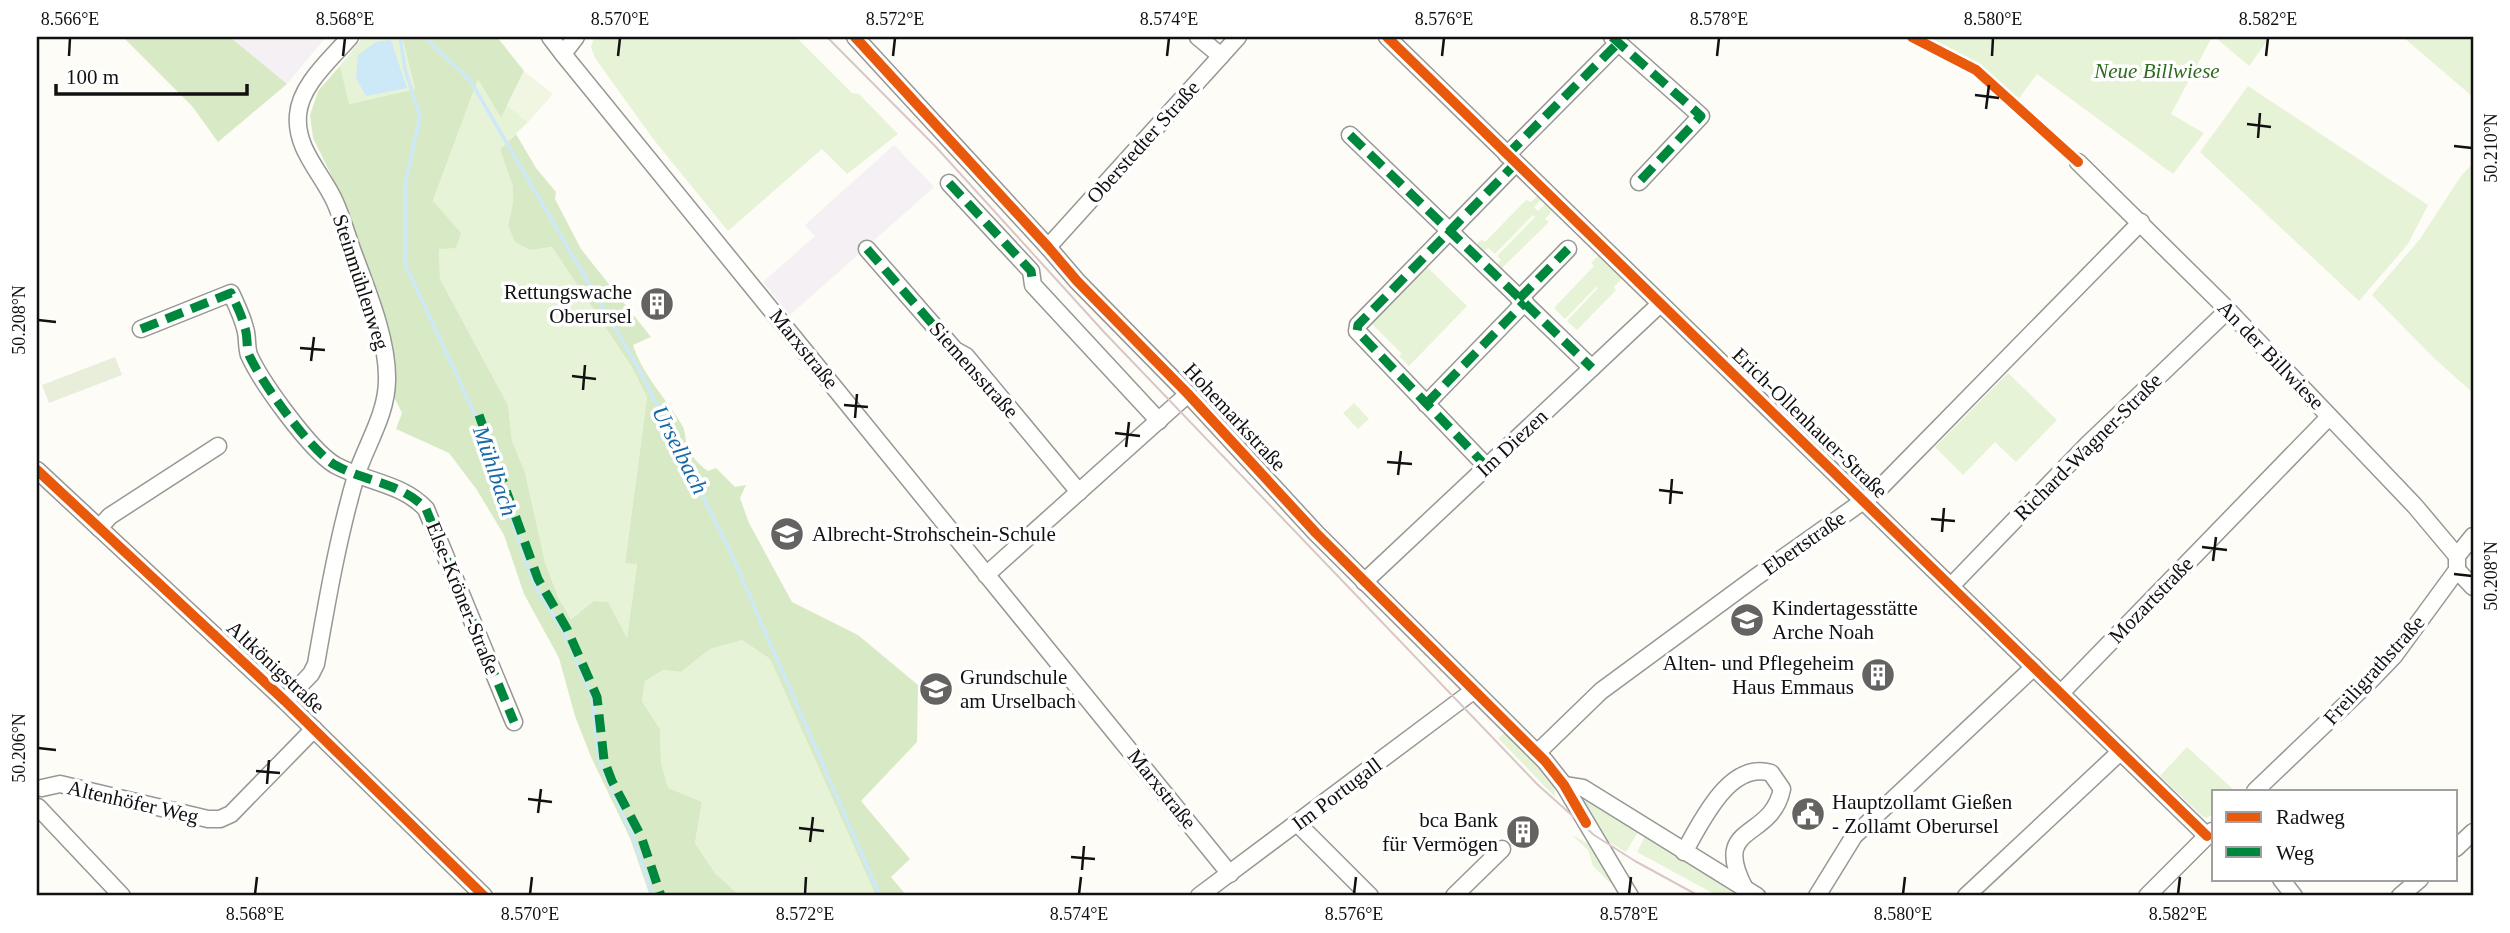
<svg xmlns="http://www.w3.org/2000/svg" width="2510" height="933" viewBox="0 0 2510 933" font-family="Georgia,serif">
<rect width="100%" height="100%" fill="#fdfcf7"/>
<g fill="#f5f0f3">
<polygon points="230,37 326,37 287,84"/>
<polygon points="894,145 934,187 790,315 763,282 815,236 805,225"/>
</g>
<g fill="#e7f3d7">
<polygon points="363,37 402,37 415,89 348,104 340,66"/>
<polygon points="594,37 796,37 852,93 859,94 898,134 847,174 822,149 728,231 654,140 595,58 591,47"/>
<polygon points="1919,37 2212,37 2171,114 2204,133 2173,174 2037,74 2017,101 1972,62"/>
<polygon points="2215,37 2270,37 2249,66"/>
<polygon points="2403,37 2473,37 2473,97"/>
<polygon points="478,78 501,118 507,105 528,122 500,149 513,187 513,202 508,226 515,241 530,250 552,247 631,366 647,397 625,562 637,563 627,639 579,612 571,619 558,597 545,562 525,472 512,441 508,405 440,279 439,248 433,202"/>
<polygon points="2248,86 2428,205 2408,244 2359,301 2200,152"/>
<polygon points="2473,163 2473,393 2433,357 2372,295 2420,239 2461,176"/>
<polygon points="1537,196 1541,200 1534,207 1538,211 1545,204 1552,211 1545,219 1549,222 1499,271 1495,267 1501,260 1497,256 1535,217 1533,215 1495,254 1488,248 1482,254 1474,247 1481,240 1485,242 1526,200 1531,202"/>
<polygon points="1599,255 1622,278 1614,287 1616,290 1577,330 1567,321 1598,288 1596,287 1565,319 1554,308 1594,266 1591,263"/>
<polygon points="1427,267 1467,306 1409,366 1399,356 1402,354 1371,323"/>
<polygon points="2008,373 2057,420 2016,462 1995,442 1963,475 1935,447"/>
<polygon points="1354,403 1369,419 1358,429 1343,413"/>
<polygon points="742,640 770,659 876,896 740,896 715,873 695,843 702,802 668,789 661,763 660,729 642,701 645,681 663,670 681,672 710,649"/>
<polygon points="1506,732 1554,785 1555,797 1498,738"/>
<polygon points="2187,747 2235,791 2214,791 2214,812 2207,818 2202,816 2160,776"/>
<polygon points="1587,800 1638,832 1626,852 1607,841 1583,802"/>
<polygon points="1572,835 1592,846 1614,882 1610,883 1593,866 1588,850"/>
<polygon points="1645,836 1744,896 1718,896 1637,852"/>
</g>
<g fill="#d8eac5">
<polygon points="123,37 230,37 287,84 218,142 192,106"/>
<path d="M402 37H497L524 71 501 118 478 79 433 201 461 233 456 248 439 249 440 279 508 405 512 441 525 472 545 562 558 597 571 619 594 601 608 602 627 638 637 564 625 563 647 397 631 366 552 247 530 250 515 242 508 226 513 202V187L500 149 516 134 536 168 556 192 555 199 581 249 651 337 633 345C643 376 666 398 682 425 685 430 685 436 686 441 690 455 697 463 708 471L716 468 735 487 746 485 740 498 749 523 792 602 858 635 918 685 917 742 861 801 910 859 891 877 907 896H876L770 659 742 640 710 649 681 672 663 670 645 681 642 701 660 729 661 763 668 788 702 802 695 843 715 873 740 896H650L630 838 591 757 575 716 559 658 524 594 504 535 477 490 449 453 396 429 402 413 394 397 395 358 341 195 313 138 310 115 318 91 340 66 349 104 415 89Z"/>
</g>
<polygon fill="#e9eedb" points="115,357 122,375 49,403 42,385"/>
<polygon fill="#f0f6e1" points="524,71 553,94 528,122 507,105"/>
<polygon fill="#cde8f7" points="391,40 407,88 366,96 356,78 358,55 376,42"/>
<g fill="none" stroke-linecap="round" stroke-linejoin="round">
<g stroke="#cde8f7" stroke-width="3.5">
<polyline points="400,37 405,69 420,117 405,185 405,264 478,421 534,584 565,634 592,697 599,761 634,839 653,896"/>
<polyline points="424,37 470,80 640,371 730,551 880,896"/>
</g>
<g stroke="#979795" stroke-width="19">
<g id="minor">
<polyline points="550,37 563,54 576,37"/>
<polyline points="855,37 1048,247 1077,281 1188,394 1316,533 1545,761 1564,785 1630,896"/>
<polyline points="1198,37 1221,56"/>
<polyline points="1387,37 2207,836"/>
<polyline points="1612,37 1701,116 1639,182"/>
<polyline points="563,54 1230,874"/>
<polyline points="1350,135 1592,368"/>
<polyline points="1507,155 1619,42"/>
<polyline points="2078,162 2228,310 2415,506 2457,556"/>
<polyline points="949,183 1031,271 1033,285 1159,421"/>
<polyline points="1048,247 1238,37"/>
<polyline points="867,249 955,350 966,356 1079,492"/>
<polyline points="1519,299 1568,249"/>
<path d="M141 329 231 293C236 304 242 316 245 328 248 337 246 346 249 355 261 382 310 450 335 465 366 482 402 483 426 509L514 722"/>
<polyline points="1426,404 1525,302"/>
<polyline points="1487,467 1357,331 1358,325 1516,163"/>
<polyline points="37,470 285,701 484,896"/>
<polyline points="99,528 110,516 218,446"/>
<polyline points="2457,570 2473,587"/>
<polyline points="986,575 1188,394"/>
<polyline points="1364,582 1660,304"/>
<polyline points="1951,586 2087,445 2228,310"/>
<polyline points="2061,693 2329,417"/>
<path d="M285 701 311 674 316 664C327 601 338 537 356 476 366 445 387 414 387 380 388 340 367 290 353 252 347 235 342 218 335 202 322 173 295 149 298 115 300 85 331 59 350 37"/>
<polyline points="1537,753 1601,691 1756,577 1876,492 2141,222"/>
<polyline points="1564,785 1583,788 1757,896"/>
<polyline points="42,788 60,784 208,819 220,819 231,814 314,729"/>
<polyline points="2255,791 2368,683 2394,656 2457,570 2457,556 2473,536"/>
<polyline points="38,807 122,896"/>
<polyline points="1298,824 1370,896"/>
<polyline points="2456,848 2473,832"/>
<path d="M1684 852C1701 823 1729 760 1771 773L1782 789C1771 842 1710 822 1745 889"/>
<polyline points="2281,879 2294,896"/>
<polyline points="1199,896 1473,691"/>
<polyline points="1454,896 1502,849"/>
<polyline points="1817,896 1854,836 2034,667"/>
<polyline points="1966,896 2120,752"/>
<polyline points="2147,896 2212,831"/>
<polyline points="2400,896 2420,879"/>
</g>
</g>
<use href="#minor" stroke="#fffffe" stroke-width="16"/>
<polyline stroke="#d9c6c7" stroke-width="2" points="827,37 936,147 1104,332 1538,785 1594,835 1635,861 1699,896"/>
<g stroke="#00873e" stroke-width="9" stroke-dasharray="18 9" stroke-linecap="butt">
<polyline points="1612,37 1701,116 1639,182"/>
<polyline points="1350,135 1592,368"/>
<polyline points="1507,155 1619,42"/>
<polyline points="949,183 1031,271 1033,285"/>
<polyline points="867,249 955,350"/>
<polyline points="1519,299 1568,249"/>
<path d="M141 329 231 293C236 304 242 316 245 328 248 337 246 346 249 355 261 382 310 450 335 465 366 482 402 483 426 509L514 722"/>
<polyline points="1426,404 1525,302"/>
<polyline points="479,415 538,579 567,629 597,697 604,760 612,781 641,836 661,896"/>
<polyline points="1487,467 1357,331 1358,325 1516,163"/>
</g>
<g stroke="#fff" stroke-width="15">
<g id="cycleway">
<polyline points="855,37 1048,247 1077,281 1188,394 1316,533 1545,761 1564,785 1586,823"/>
<polyline points="1387,37 2207,836"/>
<polyline points="1912,37 1976,70 2078,162"/>
<polyline points="37,470 285,701 484,896"/>
</g>
</g>
<use href="#cycleway" stroke="#e8590c" stroke-width="10"/>
</g>
<path fill="none" stroke="#111" stroke-width="2.5" d="M69 56 70 38M343 56 345 38M618 56 620 38M893 56 895 38M1167 56 1169 38M1442 56 1444 38M1717 56 1719 38M1992 56 1993 38M2266 56 2268 38M1975 95 1999 98M1986 109 1989 85M2247 124 2271 127M2258 138 2260 113M2454 146 2472 148M38 320 56 322M300 348 325 350M311 361 314 337M572 376 596 379M583 390 585 365M844 405 868 407M855 418 857 394M1115 433 1140 436M1126 447 1129 422M1387 462 1412 464M1398 475 1401 451M1659 490 1683 493M1670 504 1672 479M1931 519 1955 521M1942 532 1944 508M2202 547 2227 550M2213 561 2216 537M2454 574 2472 576M38 748 56 750M256 771 280 773M267 784 269 760M528 799 552 802M538 813 541 789M799 828 824 831M810 842 813 817M1071 857 1095 859M1082 870 1084 846M255 894 257 877M530 894 532 877M805 894 806 877M1079 894 1081 877M1354 894 1356 877M1629 894 1631 877M1903 894 1905 877M2178 894 2180 877"/>
<defs>
<g id="building-disc" transform="scale(1.75)"><circle r="9.5" fill="#646362" stroke="#fff"/><path d="M-4-6H4V6H1V3H-1V6H-4ZM-2.5-4.3h1.7v1.8h-1.7ZM.8-4.3h1.7v1.8H.8ZM-2.5-1h1.7V.8h-1.7ZM.8-1h1.7V.8H.8Z" fill="#fff"/></g>
<g id="school-disc" transform="scale(1.75)"><circle r="9.5" fill="#646362" stroke="#fff"/><path d="M0-5L7-2L0 1L-7-2ZM-4 1L0 2.5L4 1V4Q0 6-4 4Z" fill="#fff"/></g>
<g id="civic-disc" transform="scale(1.75)"><circle r="9.5" fill="#646362" stroke="#fff"/><path d="M-.6-6.5H3V-4.5H.6V-3L4-1V1h2V6H-6V1h2V-1L-.6-3ZM-1.2 2.5V6h2.4V2.5Z" fill="#fff"/></g>
</defs>
<g fill-rule="evenodd">
<use href="#building-disc" x="657" y="304"/>
<use href="#school-disc" x="787" y="534"/>
<use href="#school-disc" x="1747" y="620"/>
<use href="#building-disc" x="1878" y="675"/>
<use href="#school-disc" x="936" y="689"/>
<use href="#civic-disc" x="1808" y="814"/>
<use href="#building-disc" x="1523" y="832"/>
</g>
<g text-anchor="middle" dominant-baseline="central" stroke-width="7" stroke-linejoin="round" paint-order="stroke">
<g font-size="21" font-style="italic" fill="#2f6b1f" stroke="#fff">
<text x="2157" y="71">Neue Billwiese</text>
</g>
<g font-size="21" fill="#111" stroke="#fff">
<text transform="translate(1143 142) rotate(-48)">Oberstedter Straße</text>
<text transform="translate(361 282) rotate(72)">Steinmühlenweg</text>
<text transform="translate(804 349) rotate(51)">Marxstraße</text>
<text transform="translate(2271 355) rotate(46)">An der Billwiese</text>
<text transform="translate(974 370) rotate(48)">Siemensstraße</text>
<text transform="translate(1235 417) rotate(47)">Hohemarkstraße</text>
<text transform="translate(1810 423) rotate(44)">Erich-Ollenhauer-Straße</text>
<text transform="translate(1512 443) rotate(-43)">Im Diezen</text>
<text transform="translate(2088 447) rotate(-45)">Richard-Wagner-Straße</text>
<text transform="translate(1804 543) rotate(-35)">Ebertstraße</text>
<text transform="translate(463 598) rotate(68)">Else-Kröner-Straße</text>
<text transform="translate(2151 600) rotate(-46)">Mozartstraße</text>
<text transform="translate(276 667) rotate(43)">Altkönigstraße</text>
<text transform="translate(2374 670) rotate(-48)">Freiligrathstraße</text>
<text transform="translate(1162 789) rotate(51)">Marxstraße</text>
<text transform="translate(1337 794) rotate(-37)">Im Portugall</text>
<text transform="translate(133 802) rotate(13)">Altenhöfer Weg</text>
</g>
<g font-size="21" fill="#111" stroke="#fff" text-anchor="start">
<text x="632" y="292" text-anchor="end">Rettungswache<tspan x="632" dy="24">Oberursel</tspan></text>
<text x="812" y="534">Albrecht-Strohschein-Schule</text>
<text x="1772" y="608">Kindertagesstätte<tspan x="1772" dy="24">Arche Noah</tspan></text>
<text x="1854" y="663" text-anchor="end">Alten- und Pflegeheim<tspan x="1854" dy="24">Haus Emmaus</tspan></text>
<text x="960" y="677">Grundschule<tspan x="960" dy="24">am Urselbach</tspan></text>
<text x="1832" y="802">Hauptzollamt Gießen<tspan x="1832" dy="24">- Zollamt Oberursel</tspan></text>
<text x="1498" y="820" text-anchor="end">bca Bank<tspan x="1498" dy="24">für Vermögen</tspan></text>
</g>
<g font-size="23" font-style="italic" fill="#1768a6" stroke="#fff">
<text transform="translate(680 450) rotate(63)">Urselbach</text>
<text transform="translate(495 471) rotate(71)">Mühlbach</text>
</g>
</g>
<rect width="2510" height="933" fill="none" stroke="#ffffff" stroke-width="77"/>
<rect x="2212" y="790" width="245" height="91" fill="#ffffff" stroke="#a0a0a0" stroke-width="2"/>
<rect x="2226" y="812" width="35" height="10" fill="#e8590c" stroke="#a0a0a0" stroke-width="2"/>
<text x="2276" y="824" font-size="21" fill="#111111">Radweg</text>
<rect x="2226" y="847" width="35" height="10" fill="#00873e" stroke="#a0a0a0" stroke-width="2"/>
<text x="2276" y="860" font-size="21" fill="#111111">Weg</text>
<path d="M56 84v10h191v-10" fill="none" stroke="#111111" stroke-width="3.5"/>
<text x="66" y="84" font-size="21" fill="#111111" stroke="#ffffff" stroke-width="5" paint-order="stroke">100 m</text>
<rect x="38" y="38" width="2434" height="856" fill="none" stroke="#111" stroke-width="2.5"/>
<g font-size="18" text-anchor="middle" fill="#111">
<text x="70" y="25">8.566°E</text>
<text x="345" y="25">8.568°E</text>
<text x="620" y="25">8.570°E</text>
<text x="895" y="25">8.572°E</text>
<text x="1169" y="25">8.574°E</text>
<text x="1444" y="25">8.576°E</text>
<text x="1719" y="25">8.578°E</text>
<text x="1993" y="25">8.580°E</text>
<text x="2268" y="25">8.582°E</text>
<text transform="translate(2491 148) rotate(-90)" y="6">50.210°N</text>
<text transform="translate(19 320) rotate(-90)" y="6">50.208°N</text>
<text transform="translate(2491 576) rotate(-90)" y="6">50.208°N</text>
<text transform="translate(19 748) rotate(-90)" y="6">50.206°N</text>
<text x="255" y="920">8.568°E</text>
<text x="530" y="920">8.570°E</text>
<text x="805" y="920">8.572°E</text>
<text x="1079" y="920">8.574°E</text>
<text x="1354" y="920">8.576°E</text>
<text x="1629" y="920">8.578°E</text>
<text x="1903" y="920">8.580°E</text>
<text x="2178" y="920">8.582°E</text>
</g>
</svg>
